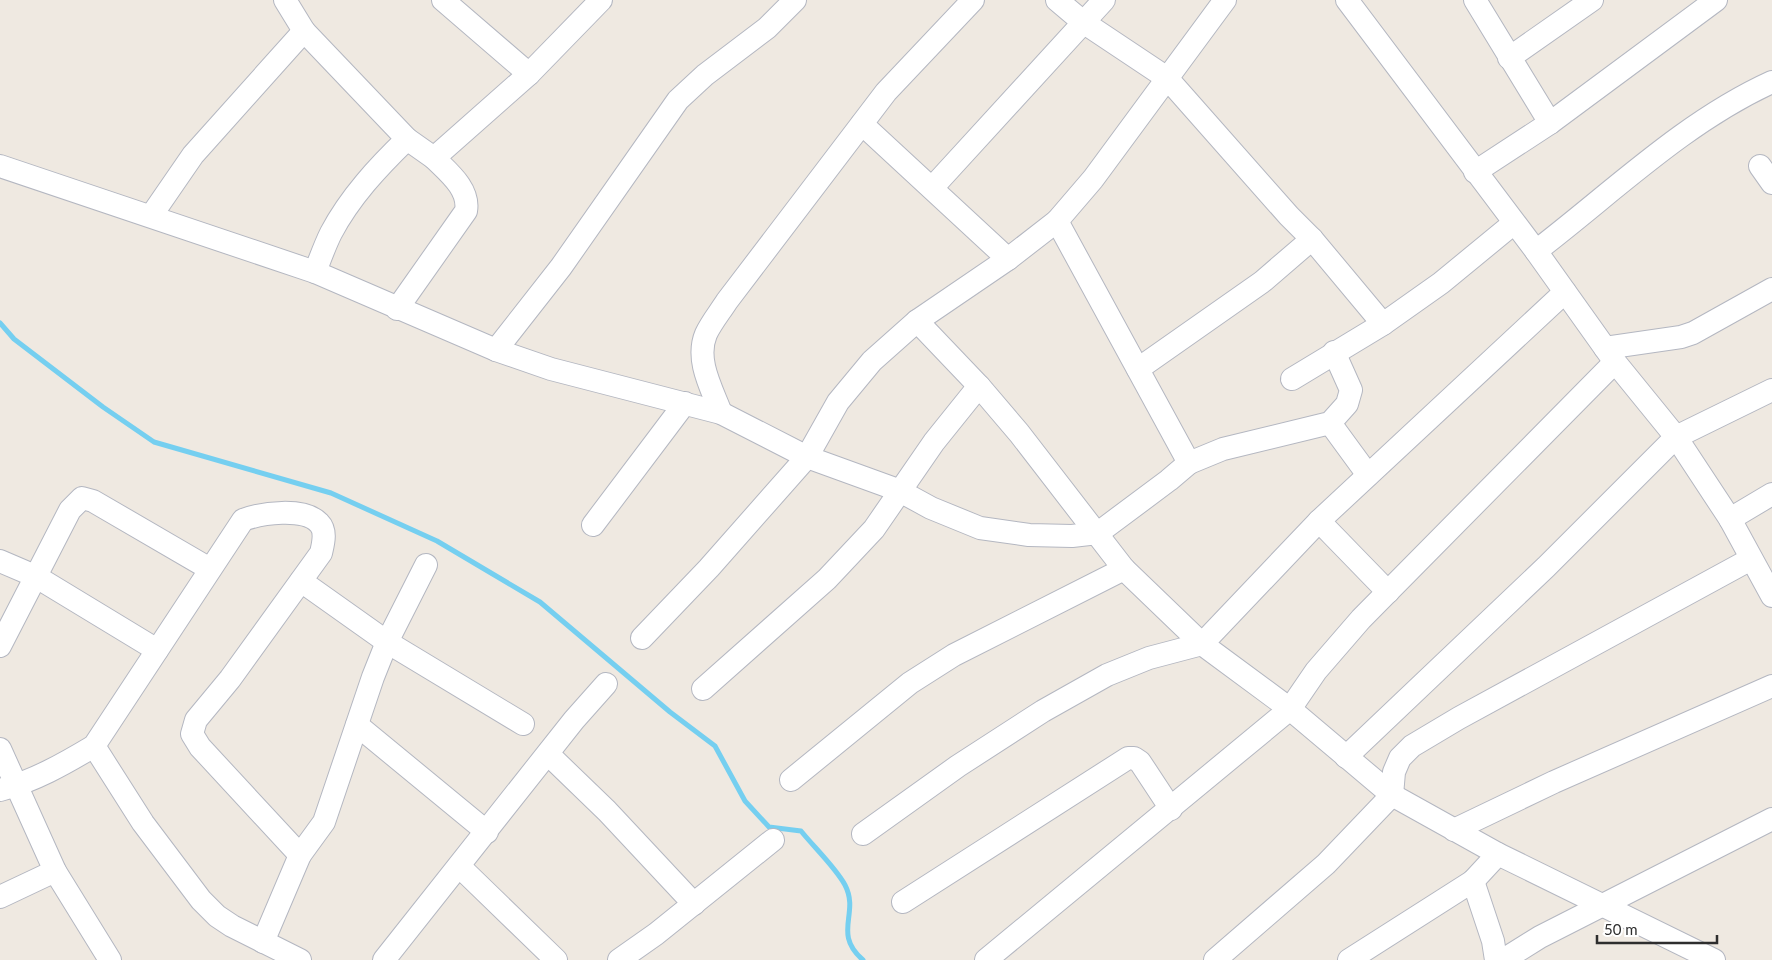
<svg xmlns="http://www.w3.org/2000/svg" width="1772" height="960" viewBox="0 0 1772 960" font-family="Lato,sans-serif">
<rect width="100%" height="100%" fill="#efe9e1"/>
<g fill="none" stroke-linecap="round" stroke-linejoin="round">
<path stroke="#75cff0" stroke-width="5" d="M0 323 14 339 103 407 154 442 331 493 437 541 540 602 670 712 715 746 745 801 769 827 801 831C813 846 836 868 845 885 860 914 832 933 863 960"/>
<g stroke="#b4b7c1" stroke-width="24">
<g id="minor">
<polyline points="285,0 304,31 407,139"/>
<polyline points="443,0 529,74"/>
<polyline points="1057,0 1083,22 1167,78 1289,216 1312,239 1383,324 1441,283 1514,223"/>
<polyline points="1347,0 1536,251 1615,362 1676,437 1730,519 1772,596"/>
<polyline points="1475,0 1550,123"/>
<polyline points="1509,58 1592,0"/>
<polyline points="862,124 1008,259"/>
<polyline points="0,166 315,272 496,350 551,369 721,413 807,457 898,490 931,508 980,528 1029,535 1072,536 1098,533 1169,480 1189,463 1057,221"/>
<polyline points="1760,166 1772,183"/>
<polyline points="1475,172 1550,123 1716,0"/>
<polyline points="932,188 1104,0"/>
<polyline points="151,216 193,155 304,31"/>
<path d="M1536 251C1612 193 1684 122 1772 82"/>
<path d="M315 272C320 259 325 245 331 233 350 197 378 167 407 139L434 158 529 74 601 0"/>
<path d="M397 309 466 211C470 189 448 172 434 158"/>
<polyline points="917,321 979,386 1019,433 1124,569 1202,644 1290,709 1392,795 1498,854 1714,960"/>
<polyline points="1605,348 1681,337 1693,333 1772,289"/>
<polyline points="496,350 561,267 678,100 705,75 767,28 795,0"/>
<polyline points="1138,369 1262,282 1312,239"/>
<polyline points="1292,379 1383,324"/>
<path d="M721 413C712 389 695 360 706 334 711 323 720 312 727 301L886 92 973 0"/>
<polyline points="1330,423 1368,475"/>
<polyline points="1189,463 1223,449 1330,423 1347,404 1351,390 1334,352"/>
<polyline points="1730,519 1772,494"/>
<polyline points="1319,521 1388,592"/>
<polyline points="593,525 685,403"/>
<polyline points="0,561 35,576 157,650"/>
<polyline points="301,581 387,642 523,724"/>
<polyline points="642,638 709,568 807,457 838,402 872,361 917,321 1008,259 1057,221 1093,179 1225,0"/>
<polyline points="0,646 70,510 82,498 93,501 210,569"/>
<polyline points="703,689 827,579 874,529 934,442 979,386"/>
<polyline points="357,725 487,832"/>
<polyline points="94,746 143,823 201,900 217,916 232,926 300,960"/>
<polyline points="0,749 55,871 110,960"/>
<polyline points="548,754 607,811 694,904"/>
<polyline points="1346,757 1546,567 1676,437 1772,390"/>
<polyline points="791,780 910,683 954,655 1124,569"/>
<path d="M0 790C34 781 64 764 94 746L243 520C261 513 304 507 319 523 327 531 323 544 321 553L230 679 196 720 192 734 200 747 300 855"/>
<polyline points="1454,830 1554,782 1772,686"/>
<polyline points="863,834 958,766 1043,711 1107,675 1149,658 1202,644 1319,521 1565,292"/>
<polyline points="459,866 556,960"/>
<polyline points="1473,881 1493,941 1496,960"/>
<polyline points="0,897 55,871"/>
<polyline points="903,902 1128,758 1134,758 1140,762 1171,809"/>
<polyline points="263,942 300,855 324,822 373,677 387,642 426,565"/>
<polyline points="384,960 574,720 606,684"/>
<polyline points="619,960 656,934 773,840"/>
<polyline points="986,960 1290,709 1316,671 1361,619 1615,362"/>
<polyline points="1215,960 1326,864 1392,795 1394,772 1400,758 1412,746 1459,718 1751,559"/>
<polyline points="1349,960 1473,881 1498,854"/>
<polyline points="1503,960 1540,937 1772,819"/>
</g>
</g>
<use href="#minor" stroke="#fff" stroke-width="22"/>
</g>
<path d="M1597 935v8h120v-8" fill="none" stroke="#2e2e2e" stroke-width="2.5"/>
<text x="1604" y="935" font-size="15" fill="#2e2e2e" stroke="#ffffff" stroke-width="4" paint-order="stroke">50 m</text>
</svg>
